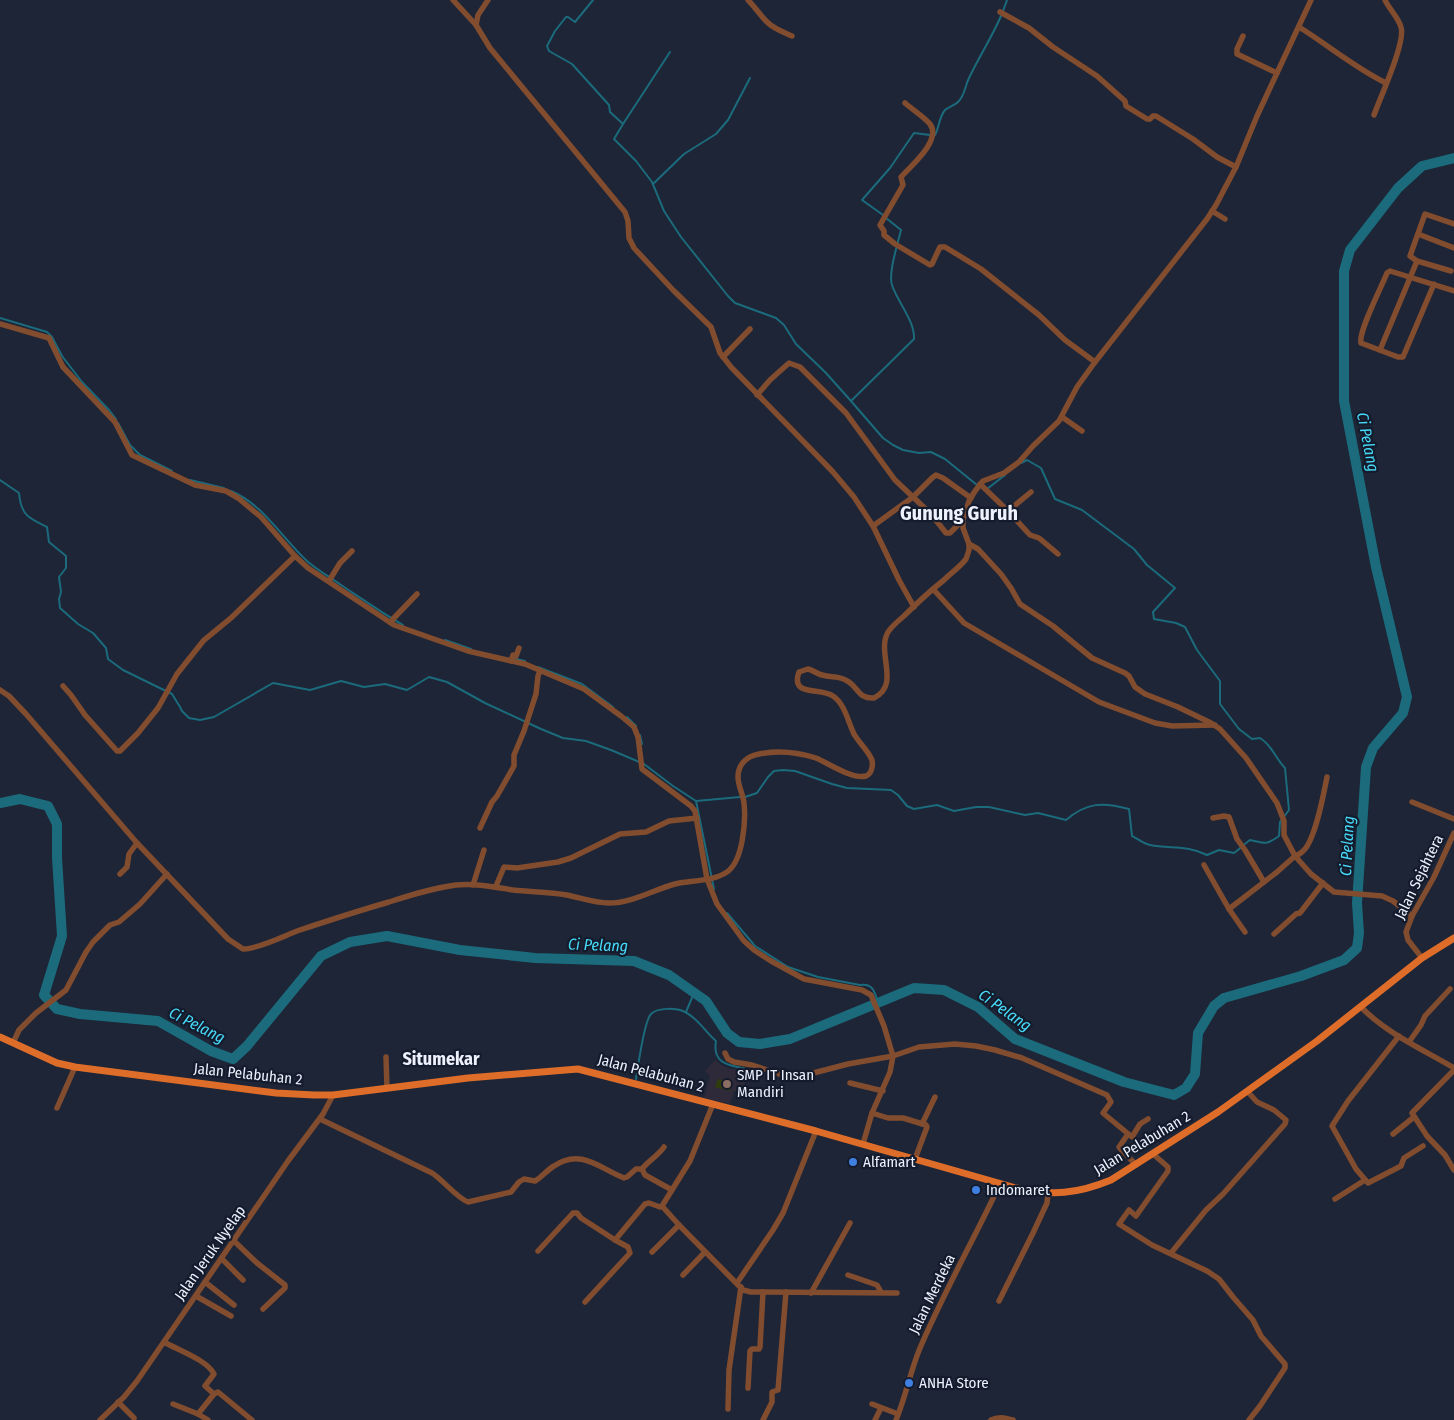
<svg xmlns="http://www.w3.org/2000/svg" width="1454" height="1420" viewBox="0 0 1454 1420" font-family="'Fira Sans Condensed',sans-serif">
<rect width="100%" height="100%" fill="#1d2536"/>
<polygon fill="#2e2a3a" points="715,1060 721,1065 730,1069 747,1070 752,1072 744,1085 741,1093 734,1091 730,1104 704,1098 710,1076 705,1071"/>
<polygon fill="#2e3d0b" points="718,1079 732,1083 730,1091 715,1087"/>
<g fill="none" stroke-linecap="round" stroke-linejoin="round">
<g stroke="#1b6b7c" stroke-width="2">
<polyline points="593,0 575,22 568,17 566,17 555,31 547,46 549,51 572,64 609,105 610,112 622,123"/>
<polyline points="1003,11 1007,0"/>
<polyline points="670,52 623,124 614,139 636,161 652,182 664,211 681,237 728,296 735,303 776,318 784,325 796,344 826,373 851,401"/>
<path d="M935 135C939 128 939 117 945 110 948 107 954 106 958 102 965 95 965 86 969 78 979 57 992 37 1001 16"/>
<polyline points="653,184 684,154 716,134 728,120 750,78"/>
<polyline points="883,215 862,200 890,168 914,133 930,135"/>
<path d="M886 218 901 230C898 243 888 273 892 285 897 301 915 321 914 339L851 401 883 438 893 445 903 450 919 453 931 452 945 459 977 485"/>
<polyline points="0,318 47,332 52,337 62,356 82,382 109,410 116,419"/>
<polyline points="118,423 130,445 140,455 172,471"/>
<path d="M0 480 19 493C21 515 28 518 47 527L49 542 66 556V568L59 577 61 592 59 599 60 608 78 624 93 633 106 648 108 659 123 670 172 694 180 707 182 711 189 718 200 720 214 717 273 683 310 690 341 681 364 687 385 684 407 690 429 677 447 682 485 703 541 729 563 738 586 741 611 750 644 764 673 786 696 801 740 797"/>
<polyline points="190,480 224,488"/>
<polyline points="987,489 1005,475"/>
<path d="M231 491C264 505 281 537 307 561 317 570 330 577 341 585 362 599 382 613 403 625"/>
<polyline points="445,640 471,649"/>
<polyline points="512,658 525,661"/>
<polyline points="538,667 582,684 613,707"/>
<polyline points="627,717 636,726"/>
<polyline points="640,735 642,744"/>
<path d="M745 797 757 793 768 777 774 771 783 770 795 771 832 784 847 788 891 790 898 795 907 806 914 809 937 805 954 811 976 807H989L1025 815 1038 813 1066 820C1087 802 1103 802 1129 809L1132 836C1138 839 1144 844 1150 845 1170 849 1188 845 1207 855L1219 850 1234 853C1240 849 1244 844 1250 840 1265 843 1265 846 1279 836L1280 822 1289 810 1285 768C1275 758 1272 745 1260 738L1252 739 1239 729 1220 704V681L1197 650 1185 627 1176 623 1154 619 1153 612 1175 588 1147 565 1134 549 1082 510 1055 499 1041 468 1027 460 1021 463"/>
<polyline points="696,801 714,889"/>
<path d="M727 913 755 946 788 967 818 977 860 985C873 983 875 992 878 1003"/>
<polyline points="686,1012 694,993"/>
<path d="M636 1079C638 1067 644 1021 651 1014 658 1007 677 1008 685 1012 699 1019 705 1032 716 1041 712 1064 729 1065 746 1069"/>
</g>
<polyline stroke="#1b6b7c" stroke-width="10" points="0,803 20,799 48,806 57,824 57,858 62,936 44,995 57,1009 80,1014 158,1021 211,1051 233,1059 247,1046 321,956 350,942 387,936 460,950 535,958 634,961 669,975 706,1001 727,1033 739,1042 760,1044 790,1039 914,988 944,990 978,1007 1015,1039 1124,1082 1174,1095 1186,1088 1195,1074 1198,1033 1214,1006 1224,998 1301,976 1344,960 1357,948 1359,933 1357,903 1366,767 1373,748 1403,713 1407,697 1376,567 1344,401 1344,271 1350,250 1398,188 1422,166 1454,158"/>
<g stroke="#824c2f" stroke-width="5.5">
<polyline points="453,0 476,25"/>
<polyline points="488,0 478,15 476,25 490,48 625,212 628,221 629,238 634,248 673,290 711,327 720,353 731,367 833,472 854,497 873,526 899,580 914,607"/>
<path d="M748 0C755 7 760 15 767 22 774 29 783 32 792 36"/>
<polyline points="1000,12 1029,28 1053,47 1097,76 1125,101 1126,106 1147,119 1150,119 1153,116 1156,116 1193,139 1217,157 1236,167"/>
<path d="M1299 27C1328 45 1355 68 1386 83"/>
<polyline points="1243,36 1237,49 1237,54 1277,73"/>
<path d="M905 103C913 110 924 117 930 124 942 140 911 166 901 177L903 185 880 225 884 231V235L895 244 930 265 932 264 940 247H945L981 269 1039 315 1065 340 1095 362"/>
<path d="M1374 115C1380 98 1406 42 1401 27 1398 17 1389 9 1385 0"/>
<polyline points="1212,211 1225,219"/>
<polyline points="1418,234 1454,248"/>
<polyline points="1451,271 1417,261 1410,256 1425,214 1454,224"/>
<path d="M1434 284 1403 357H1398L1361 343C1358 332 1382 286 1387 273L1390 271 1454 291"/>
<polyline points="0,324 49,338 63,367 115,422 132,455 195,485 226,491 238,498 261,517 295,556 308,568 394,625 468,651 525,664 584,689 621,716 634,727 638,737 642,769 691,806 695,811 707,879 717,904 744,941 754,950 771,961 804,979 862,990 871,995 884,1026 893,1056 890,1072 872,1113 863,1144"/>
<polyline points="1380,350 1417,261"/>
<polyline points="723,357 750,329"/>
<polyline points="757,395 770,380 789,363 800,367 846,413 895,480 931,514 946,533 950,533 963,520"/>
<polyline points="1062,417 1082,431"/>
<polyline points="980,484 1008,511 1031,492"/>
<polyline points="1008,511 1030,535 1039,538 1058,554"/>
<polyline points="873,526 913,497 932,478 936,475 943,478 971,498"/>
<path d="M969 544 978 549 1001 574 1011 588 1020 604 1053 626 1092 658 1125 673 1129 676 1135 687 1145 694 1178 707 1211 723 1220 729 1246 758 1277 803 1284 821V835L1295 856C1298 855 1300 854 1302 852 1315 843 1324 792 1327 777"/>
<polyline points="329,581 340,563 352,551"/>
<polyline points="933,589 964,623 1099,702 1155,723 1172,726 1215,725"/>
<polyline points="391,623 393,619 417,594"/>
<polyline points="511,661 513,655 516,656 519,648"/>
<polyline points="63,686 71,695 85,715 117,751 120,751 138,733 158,708 177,674 204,640 232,617 295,556"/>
<path d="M0 690 9 696 26 714 137 843 228 939 243 949C255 950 284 936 297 931 327 921 358 911 389 902 411 895 433 888 456 885 476 883 494 887 513 890 531 892 549 892 567 895 581 898 595 903 609 903 632 903 653 890 675 884 692 880 712 882 727 872 743 861 746 821 744 803 743 794 738 786 738 777 738 764 747 756 759 754 778 750 797 752 816 758 828 763 853 780 866 776 872 774 873 765 872 760 868 750 859 743 854 734 848 722 845 704 833 696 820 687 790 697 799 672L808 669C813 670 817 674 822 675 832 678 840 675 849 682 859 689 859 699 874 698 901 685 876 653 888 632 892 626 898 621 904 616 917 603 930 591 944 580 951 573 960 567 966 559L969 550V544L963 528V520L969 501 975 491 983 481 1004 473 1019 462 1033 446 1059 421 1077 387 1095 362 1207 219 1216 205 1236 167 1257 116 1311 0"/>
<polyline points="1412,802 1454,819"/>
<polyline points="1213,818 1224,816 1229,817 1237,839 1245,850 1264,882"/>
<polyline points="480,828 492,802 497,796 514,766 514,755 524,731 536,694 538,676 540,671"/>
<polyline points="1204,865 1229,909"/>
<polyline points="120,874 127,867 129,854 137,843"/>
<polyline points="473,885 484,850"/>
<polyline points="496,886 504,867 517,868 558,862 571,858 620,834 646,832 669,821 697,818"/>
<polyline points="1245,932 1229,909 1277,872 1295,856 1311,874 1334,892 1382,896 1393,901 1412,916"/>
<polyline points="1274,934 1296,914 1300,913 1323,883"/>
<polyline points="1422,958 1408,940 1406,932 1412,916 1434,877 1454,833"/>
<path d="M1361 1007C1386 1033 1422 1049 1454 1068"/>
<polyline points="1399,1036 1348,1101 1332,1126 1356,1169 1368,1183 1401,1166 1404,1158 1423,1146"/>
<polyline points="1409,1042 1421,1025 1425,1016 1450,989"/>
<polyline points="13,1043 19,1030 36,1013 66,990 86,952 93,942 110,925 119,922 140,904 167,874"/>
<polyline points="725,1053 728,1059 734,1062 752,1065 779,1074 802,1076 848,1064 893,1056 919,1047 955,1044 976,1046 995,1050 1022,1058 1107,1095 1111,1102 1103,1113 1132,1137 1140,1124 1148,1119"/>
<polyline points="386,1057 387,1088"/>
<polyline points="1454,1070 1412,1113 1427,1136 1445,1155 1454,1170"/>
<polyline points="850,1083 883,1091"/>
<polyline points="57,1108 75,1067"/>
<polyline points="872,1113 888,1118 903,1118 926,1125 927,1127 915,1159"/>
<path d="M320 1119 432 1173C443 1180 457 1198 468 1202L511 1192 519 1182 524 1179 535 1181C542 1177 547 1170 554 1166 581 1148 599 1168 624 1178L627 1177 636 1169H642"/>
<polyline points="922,1124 935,1097"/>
<polyline points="1128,1134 1119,1147 1136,1165"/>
<polyline points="1393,1134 1414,1117"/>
<path d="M664 1147C658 1156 649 1160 642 1169L645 1175 672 1190"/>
<polyline points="1153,1154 1168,1167 1168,1171 1136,1216 1129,1210 1119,1224 1152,1245 1207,1271 1219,1279 1233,1297 1253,1320 1261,1336 1285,1364 1285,1368 1260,1406 1249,1420"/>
<polyline points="1335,1199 1365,1180"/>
<polyline points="662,1206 679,1225 743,1290 751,1292 897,1293"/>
<polyline points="234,1241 257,1263 285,1285 285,1288 263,1309"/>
<polyline points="538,1251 573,1213 577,1213 581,1218 615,1240 645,1204 649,1203 660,1207 662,1206 690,1161 713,1104"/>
<polyline points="652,1252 679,1225"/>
<polyline points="1171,1253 1206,1210 1223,1194 1285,1124 1286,1120 1274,1110 1257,1102 1247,1091"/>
<polyline points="222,1259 243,1280"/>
<polyline points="683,1275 705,1252"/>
<polyline points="848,1275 877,1285 881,1292"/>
<polyline points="205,1282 234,1305"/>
<polyline points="737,1283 773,1230 783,1213 816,1131"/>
<polyline points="811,1293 850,1223"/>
<polyline points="196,1296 231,1316"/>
<polyline points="999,1301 1033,1233 1047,1203 1048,1194"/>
<polyline points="585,1302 630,1253 628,1247 615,1240"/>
<path d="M164 1342C178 1350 207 1360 214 1374L205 1386 214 1394 218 1392 252 1420"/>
<polyline points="748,1388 750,1351 752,1349 759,1349 760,1347 763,1292"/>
<polyline points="118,1402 134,1418"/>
<polyline points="173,1404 198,1414 208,1420"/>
<polyline points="872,1404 898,1414"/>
<polyline points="728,1409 729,1370 741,1287"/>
<polyline points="198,1414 214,1394"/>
<polyline points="100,1420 124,1397 137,1381 288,1161 323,1114 333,1095"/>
<polyline points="763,1420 772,1402 772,1392 778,1390 786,1292"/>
<polyline points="875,1420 881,1408"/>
<path d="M896 1420C906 1396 910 1372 920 1348 944 1292 974 1239 1000 1184"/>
<path d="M991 1420C999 1416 1005 1418 1013 1420"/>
</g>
<path stroke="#de6d2a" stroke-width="7" d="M0 1037 57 1063 75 1067 276 1093 314 1095H333L468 1078 578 1069 816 1131 1016 1188C1052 1196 1077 1194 1111 1180L1218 1112 1317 1041 1422 958 1454 938"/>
</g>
<circle fill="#8d6e63" stroke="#141b2c" stroke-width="2" cx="727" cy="1084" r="5"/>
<g fill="#3f7fe0" stroke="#141b2c" stroke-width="2">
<circle cx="853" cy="1162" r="5"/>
<circle cx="976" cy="1190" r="5"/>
<circle cx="909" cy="1383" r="5"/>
</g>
<g text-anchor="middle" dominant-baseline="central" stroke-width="4.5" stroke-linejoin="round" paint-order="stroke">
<g font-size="15" fill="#ecf1fd" stroke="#141b2c">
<text transform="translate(1419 877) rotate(-64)">Jalan Sejahtera</text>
<text transform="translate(651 1073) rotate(15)">Jalan Pelabuhan 2</text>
<text transform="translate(248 1074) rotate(6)">Jalan Pelabuhan 2</text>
<text transform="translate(1142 1143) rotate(-31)">Jalan Pelabuhan 2</text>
<text transform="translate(210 1253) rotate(-55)">Jalan Jeruk Nyelap</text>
<text transform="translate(932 1294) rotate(-64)">Jalan Merdeka</text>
</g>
<g font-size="15" fill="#ecf1fd" stroke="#141b2c" text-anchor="start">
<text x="737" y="1075">SMP IT Insan<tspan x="737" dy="17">Mandiri</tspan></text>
<text x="863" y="1162">Alfamart</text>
<text x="986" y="1190">Indomaret</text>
<text x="919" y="1383">ANHA Store</text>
</g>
<g font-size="16" font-style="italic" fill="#47daf8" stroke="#141b2c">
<text transform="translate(1368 442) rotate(79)">Ci Pelang</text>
<text transform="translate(1347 846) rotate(-87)">Ci Pelang</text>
<text transform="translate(598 945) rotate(2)">Ci Pelang</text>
<text transform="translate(1005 1010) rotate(35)">Ci Pelang</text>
<text transform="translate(197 1025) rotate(27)">Ci Pelang</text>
</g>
<g font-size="18" font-weight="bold" fill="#ecf1fd" stroke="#141b2c">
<text x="441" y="1059">Situmekar</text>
</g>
<g font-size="20" font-weight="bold" fill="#ecf1fd" stroke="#141b2c">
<text x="959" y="513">Gunung Guruh</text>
</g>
</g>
</svg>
